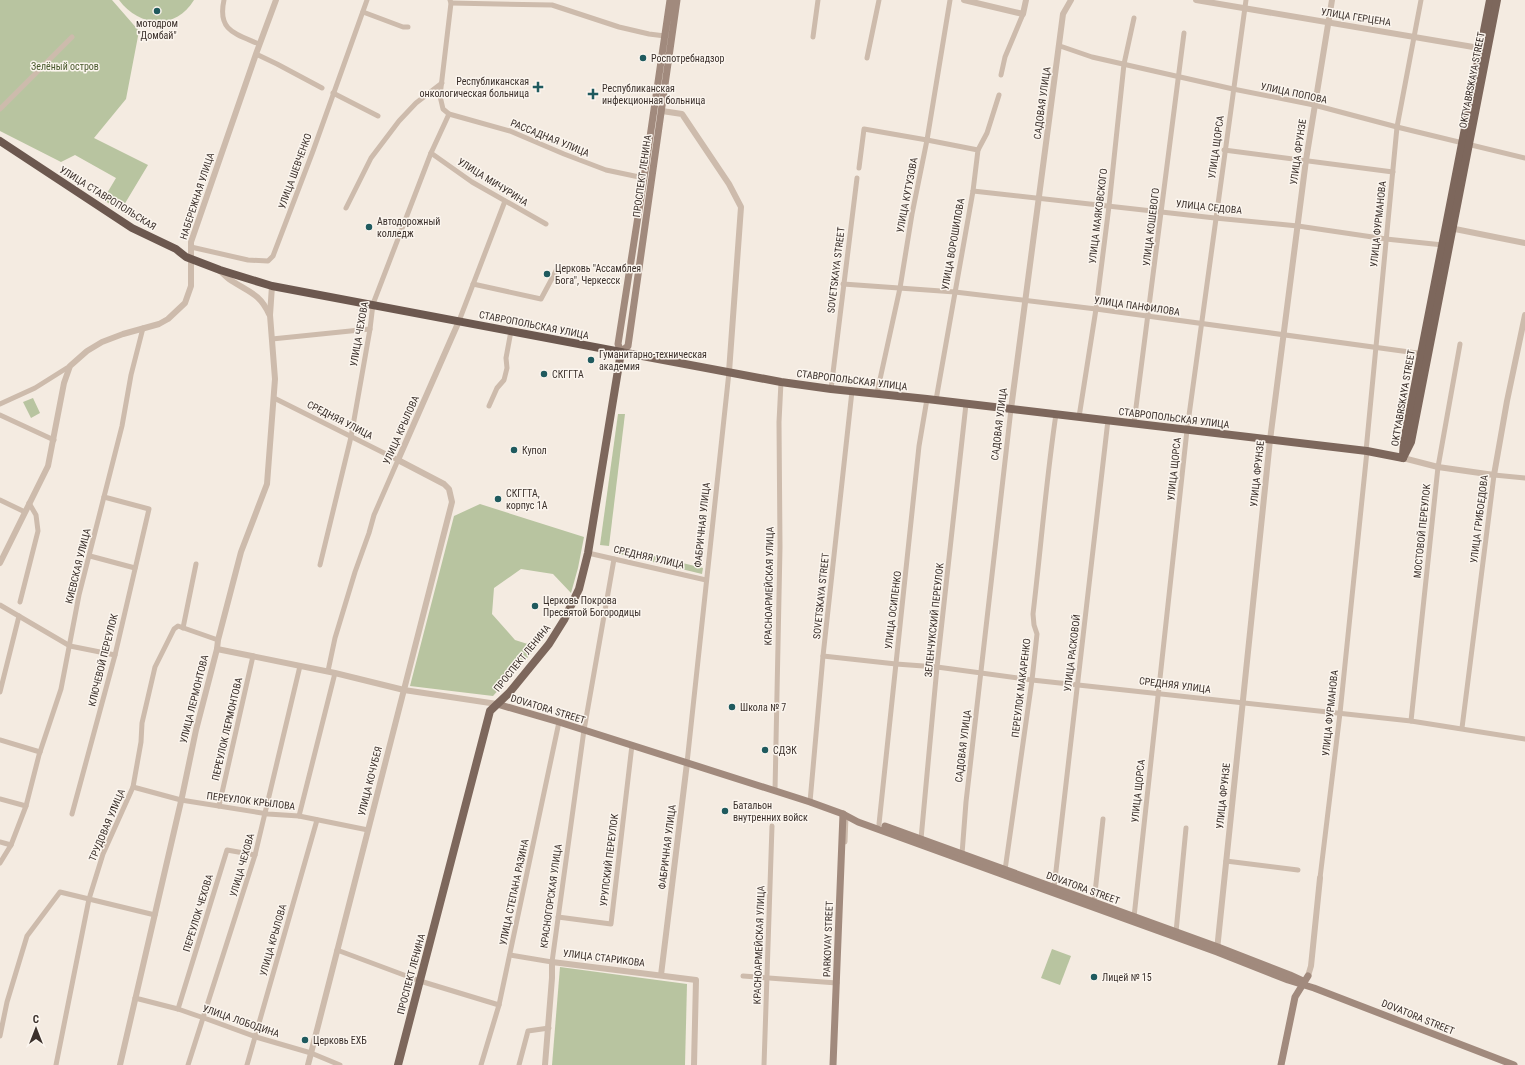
<svg xmlns="http://www.w3.org/2000/svg" width="1525" height="1065" viewBox="0 0 1525 1065" font-family="'Roboto Condensed',sans-serif">
<rect width="100%" height="100%" fill="#f4ebe1"/>
<g fill="#b8c4a0">
<polygon points="0,0 112,0 139,31 126,99 94,138 148,165 121,210 103,200 116,178 75,155 61,162 0,131"/>
<path d="M119 0H194C175 31 139 27 119 0Z"/>
<polygon points="33,398 40,413 31,418 23,402"/>
<polygon points="618,414 625,414 609,546 600,545"/>
<polygon points="480,504 584,537 578,568 571,593 553,574 521,569 494,588 492,614 515,640 537,647 493,696 410,686 454,516"/>
<polygon points="621,548 703,568 702,574 620,554"/>
<polygon points="1052,949 1071,956 1060,985 1041,978"/>
<polygon points="560,967 687,984 685,1065 552,1065"/>
</g>
<g fill="none" stroke-linecap="round" stroke-linejoin="round">
<g stroke="#cdbbac" stroke-width="5">
<path d="M224 0C217 31 236 34 259 44"/>
<polyline points="450,0 451,3 440,96 443,109 449,114 510,131 564,154 606,170 644,178"/>
<polyline points="451,3 552,5 619,27 649,34 665,36"/>
<polyline points="363,12 403,27 408,27"/>
<polyline points="813,37 818,0"/>
<polyline points="1060,46 1092,57 1233,89 1314,105 1397,127 1525,158"/>
<polyline points="256,54 277,64 322,88"/>
<polyline points="867,58 879,0"/>
<polyline points="1001,75 1005,57 1023,14"/>
<polyline points="333,93 378,116"/>
<polyline points="0,109 72,37"/>
<polyline points="1224,150 1393,172"/>
<polyline points="431,153 472,182 546,224"/>
<polyline points="859,168 864,129 927,140 978,150"/>
<polyline points="973,191 1215,218 1298,226 1386,239 1443,245"/>
<polyline points="346,208 371,158 399,121 416,103 442,83"/>
<polyline points="191,247 248,260 268,261 273,256 313,151 367,0"/>
<polyline points="473,284 541,299 557,269"/>
<polyline points="843,284 955,292 1096,309 1424,354"/>
<polyline points="459,321 505,201"/>
<polyline points="272,339 370,329"/>
<polyline points="831,389 857,178"/>
<polyline points="877,393 900,288 912,214 927,140 950,0"/>
<polyline points="274,398 398,460 374,515 369,533 355,572 335,638 328,671"/>
<polyline points="936,400 973,191 978,150 987,133 999,95"/>
<polyline points="0,404 35,388 70,366"/>
<polyline points="489,406 497,388 504,380 507,368 506,358 511,331"/>
<polyline points="0,415 54,440"/>
<polyline points="1079,417 1096,309 1109,206 1124,64 1134,18"/>
<polyline points="1134,423 1184,33"/>
<polyline points="1366,451 1397,127 1421,0"/>
<polyline points="0,500 25,512"/>
<polyline points="588,553 706,580"/>
<polyline points="90,556 135,568"/>
<polyline points="320,565 351,437 370,329 373,304 431,153 449,114"/>
<polyline points="20,602 38,531 36,515 29,503"/>
<polyline points="0,605 70,646 115,655"/>
<polyline points="183,628 196,564"/>
<polyline points="823,656 896,664 937,667 1032,680 1411,721 1525,739"/>
<polyline points="0,692 19,616"/>
<polyline points="1411,721 1438,467 1460,344"/>
<polyline points="1462,728 1494,475 1525,478"/>
<polyline points="0,740 40,752"/>
<polyline points="687,763 729,372"/>
<polyline points="133,787 181,800 268,814 299,816 368,830"/>
<polyline points="775,791 780,547 779,422 781,382"/>
<polyline points="0,799 26,806"/>
<polyline points="810,802 823,656 852,391"/>
<polyline points="219,806 253,656"/>
<polyline points="72,814 115,655 149,509 104,497"/>
<polyline points="299,816 335,673"/>
<polyline points="879,824 919,446 927,399"/>
<polyline points="921,839 937,667 966,404"/>
<polyline points="0,842 11,845"/>
<polyline points="845,842 846,816"/>
<polyline points="962,854 966,802 1011,409"/>
<polyline points="1226,861 1298,870"/>
<polyline points="0,863 11,845 26,806 39,755 61,689 79,595 122,426 131,375 143,328"/>
<path d="M1005 870 1032 680 1037 634 1034 625 1033 614C1041 547 1046 481 1056 414"/>
<polyline points="1320,878 1340,713 1367,451"/>
<polyline points="1054,888 1108,420"/>
<polyline points="1094,902 1103,819"/>
<polyline points="558,917 611,924 632,745"/>
<polyline points="1134,917 1187,430 1246,0"/>
<polyline points="1176,932 1186,828"/>
<polyline points="337,950 420,981 499,1005"/>
<polyline points="510,955 552,962 584,730 614,559"/>
<polyline points="743,976 837,983"/>
<polyline points="135,998 178,1009 204,1018 256,1037 311,1053 340,1065"/>
<polyline points="178,1009 227,850 255,855"/>
<polyline points="0,1036 7,1002 27,936 60,892 155,915"/>
<polyline points="56,1065 89,899 103,854 133,787 141,742 142,723 155,667 174,629 178,626 218,640"/>
<polyline points="188,1065 255,855 300,666"/>
<polyline points="247,1065 317,820"/>
<polyline points="481,1065 499,1005 559,722"/>
<polyline points="519,1065 528,1031 549,1028"/>
<polyline points="764,1065 772,826"/>
</g>
<g stroke="#cdbbac" stroke-width="6">
<polyline points="964,0 1023,14 1026,0"/>
<polyline points="1196,0 1485,49"/>
<polyline points="662,111 682,114 729,184 741,207 729,372"/>
<polyline points="1450,228 1525,243"/>
<path d="M220 271C224 274 228 279 232 281 249 292 260 294 269 314"/>
<polyline points="1011,409 1063,14 1071,0"/>
<polyline points="1403,458 1438,467 1494,475 1507,401 1525,315"/>
<polyline points="0,563 48,466 64,383 70,366 87,351 102,342 123,334 159,324 168,319 185,303 191,286 191,242 256,54 276,0"/>
<polyline points="217,649 335,673 404,690 497,704"/>
<polyline points="1217,950 1270,440 1306,160 1332,0"/>
<polyline points="661,975 687,763"/>
<polyline points="1308,976 1311,966 1320,878"/>
<polyline points="120,1065 182,797 196,730 217,649 218,640 241,552 267,484 275,379 270,315 272,286"/>
<polyline points="308,1065 452,502 449,489 444,484 398,460 459,321"/>
<polyline points="545,1065 552,978 552,962 696,980 694,1065"/>
</g>
<g stroke="#a18a7d" stroke-width="7">
<polyline points="670,0 644,178 618,344 621,352 628,346 677,0"/>
<polyline points="497,704 559,722 810,802 843,814 858,822 1217,952 1288,980 1314,988 1514,1065"/>
<polyline points="885,826 1218,947 1290,975 1303,981"/>
<polyline points="833,1065 843,814"/>
<polyline points="1281,1065 1295,997 1308,976"/>
</g>
<g stroke="#7d675c" stroke-width="8">
<polyline points="1403,455 1404,441 1490,0"/>
<polyline points="1403,458 1411,442 1497,0"/>
<polyline points="398,1065 490,711 509,693 549,644 564,620 579,589 588,553 621,352 781,382 831,389 927,399 1367,451 1403,458"/>
</g>
<polyline stroke="#6c584f" stroke-width="8" points="0,141 132,228 176,249 186,257 220,270 272,286 621,352"/>
</g>
<g fill="#1f5a5e" stroke="#fbf5ee" stroke-width="1.5">
<circle cx="157" cy="11" r="4"/>
<circle cx="643" cy="58" r="4"/>
<path d="M536 81h4v4h4v4h-4v4h-4v-4h-4v-4h4z"/>
<path d="M591 88h4v4h4v4h-4v4h-4v-4h-4v-4h4z"/>
<circle cx="369" cy="227" r="4"/>
<circle cx="547" cy="274" r="4"/>
<circle cx="591" cy="360" r="4"/>
<circle cx="544" cy="374" r="4"/>
<circle cx="514" cy="450" r="4"/>
<circle cx="498" cy="499" r="4"/>
<circle cx="535" cy="606" r="4"/>
<circle cx="732" cy="707" r="4"/>
<circle cx="765" cy="750" r="4"/>
<circle cx="725" cy="811" r="4"/>
<circle cx="1094" cy="977" r="4"/>
<circle cx="305" cy="1040" r="4"/>
</g>
<g text-anchor="middle" dominant-baseline="central" stroke-width="3" stroke-linejoin="round" paint-order="stroke">
<g font-size="10" fill="#3b302b" stroke="#fbf5ee">
<text transform="translate(1356 17) rotate(9)">УЛИЦА ГЕРЦЕНА</text>
<text transform="translate(1472 80) rotate(-79)">OKTYABRSKAYA STREET</text>
<text transform="translate(1294 93) rotate(12)">УЛИЦА ПОПОВА</text>
<text transform="translate(1042 103) rotate(-82)">САДОВАЯ УЛИЦА</text>
<text transform="translate(550 138) rotate(22)">РАССАДНАЯ УЛИЦА</text>
<text transform="translate(1216 147) rotate(-82)">УЛИЦА ЩОРСА</text>
<text transform="translate(1298 152) rotate(-82)">УЛИЦА ФРУНЗЕ</text>
<text transform="translate(295 171) rotate(-70)">УЛИЦА ШЕВЧЕНКО</text>
<text transform="translate(642 176) rotate(-82)">ПРОСПЕКТ ЛЕНИНА</text>
<text transform="translate(493 182) rotate(32)">УЛИЦА МИЧУРИНА</text>
<text transform="translate(907 195) rotate(-79)">УЛИЦА КУТУЗОВА</text>
<text transform="translate(197 196) rotate(-72)">НАБЕРЕЖНАЯ УЛИЦА</text>
<text transform="translate(108 198) rotate(32)">УЛИЦА СТАВРОПОЛЬСКАЯ</text>
<text transform="translate(1209 207) rotate(6)">УЛИЦА СЕДОВА</text>
<text transform="translate(1098 216) rotate(-83)">УЛИЦА МАЯКОВСКОГО</text>
<text transform="translate(1378 224) rotate(-84)">УЛИЦА ФУРМАНОВА</text>
<text transform="translate(1151 227) rotate(-83)">УЛИЦА КОШЕВОГО</text>
<text transform="translate(953 244) rotate(-80)">УЛИЦА ВОРОШИЛОВА</text>
<text transform="translate(836 270) rotate(-83)">SOVETSKAYA STREET</text>
<text transform="translate(1137 306) rotate(8)">УЛИЦА ПАНФИЛОВА</text>
<text transform="translate(534 325) rotate(11)">СТАВРОПОЛЬСКАЯ УЛИЦА</text>
<text transform="translate(359 334) rotate(-80)">УЛИЦА ЧЕХОВА</text>
<text transform="translate(852 380) rotate(7)">СТАВРОПОЛЬСКАЯ УЛИЦА</text>
<text transform="translate(1403 398) rotate(-80)">OKTYABRSKAYA STREET</text>
<text transform="translate(1174 418) rotate(7)">СТАВРОПОЛЬСКАЯ УЛИЦА</text>
<text transform="translate(340 420) rotate(27)">СРЕДНЯЯ УЛИЦА</text>
<text transform="translate(999 424) rotate(-83)">САДОВАЯ УЛИЦА</text>
<text transform="translate(401 430) rotate(-66)">УЛИЦА КРЫЛОВА</text>
<text transform="translate(1174 469) rotate(-84)">УЛИЦА ЩОРСА</text>
<text transform="translate(1257 474) rotate(-84)">УЛИЦА ФРУНЗЕ</text>
<text transform="translate(1479 519) rotate(-83)">УЛИЦА ГРИБОЕДОВА</text>
<text transform="translate(702 525) rotate(-84)">ФАБРИЧНАЯ УЛИЦА</text>
<text transform="translate(1422 531) rotate(-84)">МОСТОВОЙ ПЕРЕУЛОК</text>
<text transform="translate(649 557) rotate(13)">СРЕДНЯЯ УЛИЦА</text>
<text transform="translate(78 566) rotate(-76)">КИЕВСКАЯ УЛИЦА</text>
<text transform="translate(769 586) rotate(-89)">КРАСНОАРМЕЙСКАЯ УЛИЦА</text>
<text transform="translate(821 596) rotate(-84)">SOVETSKAYA STREET</text>
<text transform="translate(893 610) rotate(-83)">УЛИЦА ОСИПЕНКО</text>
<text transform="translate(934 620) rotate(-84)">ЗЕЛЕНЧУКСКИЙ ПЕРЕУЛОК</text>
<text transform="translate(1072 653) rotate(-83)">УЛИЦА РАСКОВОЙ</text>
<text transform="translate(522 658) rotate(-51)">ПРОСПЕКТ ЛЕНИНА</text>
<text transform="translate(103 660) rotate(-76)">КЛЮЧЕВОЙ ПЕРЕУЛОК</text>
<text transform="translate(1175 685) rotate(7)">СРЕДНЯЯ УЛИЦА</text>
<text transform="translate(1021 688) rotate(-83)">ПЕРЕУЛОК МАКАРЕНКО</text>
<text transform="translate(194 699) rotate(-76)">УЛИЦА ЛЕРМОНТОВА</text>
<text transform="translate(548 709) rotate(17)">DOVATORA STREET</text>
<text transform="translate(1330 713) rotate(-84)">УЛИЦА ФУРМАНОВА</text>
<text transform="translate(227 729) rotate(-77)">ПЕРЕУЛОК ЛЕРМОНТОВА</text>
<text transform="translate(963 746) rotate(-83)">САДОВАЯ УЛИЦА</text>
<text transform="translate(370 781) rotate(-76)">УЛИЦА КОЧУБЕЯ</text>
<text transform="translate(1138 791) rotate(-84)">УЛИЦА ЩОРСА</text>
<text transform="translate(1223 796) rotate(-84)">УЛИЦА ФРУНЗЕ</text>
<text transform="translate(251 801) rotate(7)">ПЕРЕУЛОК КРЫЛОВА</text>
<text transform="translate(107 825) rotate(-67)">ТРУДОВАЯ УЛИЦА</text>
<text transform="translate(667 847) rotate(-83)">ФАБРИЧНАЯ УЛИЦА</text>
<text transform="translate(609 860) rotate(-83)">УРУПСКИЙ ПЕРЕУЛОК</text>
<text transform="translate(242 865) rotate(-74)">УЛИЦА ЧЕХОВА</text>
<text transform="translate(1083 888) rotate(20)">DOVATORA STREET</text>
<text transform="translate(514 892) rotate(-78)">УЛИЦА СТЕПАНА РАЗИНА</text>
<text transform="translate(551 896) rotate(-82)">КРАСНОГОРСКАЯ УЛИЦА</text>
<text transform="translate(198 913) rotate(-73)">ПЕРЕУЛОК ЧЕХОВА</text>
<text transform="translate(828 939) rotate(-88)">PARKOVAY STREET</text>
<text transform="translate(273 940) rotate(-74)">УЛИЦА КРЫЛОВА</text>
<text transform="translate(759 945) rotate(-88)">КРАСНОАРМЕЙСКАЯ УЛИЦА</text>
<text transform="translate(604 958) rotate(7)">УЛИЦА СТАРИКОВА</text>
<text transform="translate(411 974) rotate(-75)">ПРОСПЕКТ ЛЕНИНА</text>
<text transform="translate(1418 1017) rotate(22)">DOVATORA STREET</text>
<text transform="translate(241 1021) rotate(19)">УЛИЦА ЛОБОДИНА</text>
</g>
<g font-size="10" fill="#3b302b" stroke="#fbf5ee" text-anchor="start">
<text x="157" y="23" text-anchor="middle">мотодром<tspan x="157" dy="12">"Домбай"</tspan></text>
<text x="651" y="58">Роспотребнадзор</text>
<text x="529" y="81" text-anchor="end">Республиканская<tspan x="529" dy="12">онкологическая больница</tspan></text>
<text x="602" y="88">Республиканская<tspan x="602" dy="12">инфекционная больница</tspan></text>
<text x="377" y="221">Автодорожный<tspan x="377" dy="12">колледж</tspan></text>
<text x="555" y="268">Церковь "Ассамблея<tspan x="555" dy="12">Бога", Черкесск</tspan></text>
<text x="599" y="354">Гуманитарно-техническая<tspan x="599" dy="12">академия</tspan></text>
<text x="552" y="374">СКГГТА</text>
<text x="522" y="450">Купол</text>
<text x="506" y="493">СКГГТА,<tspan x="506" dy="12">корпус 1А</tspan></text>
<text x="543" y="600">Церковь Покрова<tspan x="543" dy="12">Пресвятой Богородицы</tspan></text>
<text x="740" y="707">Школа № 7</text>
<text x="773" y="750">СДЭК</text>
<text x="733" y="805">Батальон<tspan x="733" dy="12">внутренних войск</tspan></text>
<text x="1102" y="977">Лицей № 15</text>
<text x="313" y="1040">Церковь ЕХБ</text>
</g>
<g font-size="10" fill="#4a5a2e" stroke="#fbf5ee">
<text x="65" y="66">Зелёный остров</text>
</g>
</g>
<g transform="translate(36 1029)" stroke="#fbf5ee" stroke-width="3" paint-order="stroke">
<path d="M0-3L7 15L0 10L-7 15Z" fill="#3b302b"/>
<text y="-6" font-size="11" font-weight="bold" text-anchor="middle" fill="#3b302b">С</text>
</g>
</svg>
